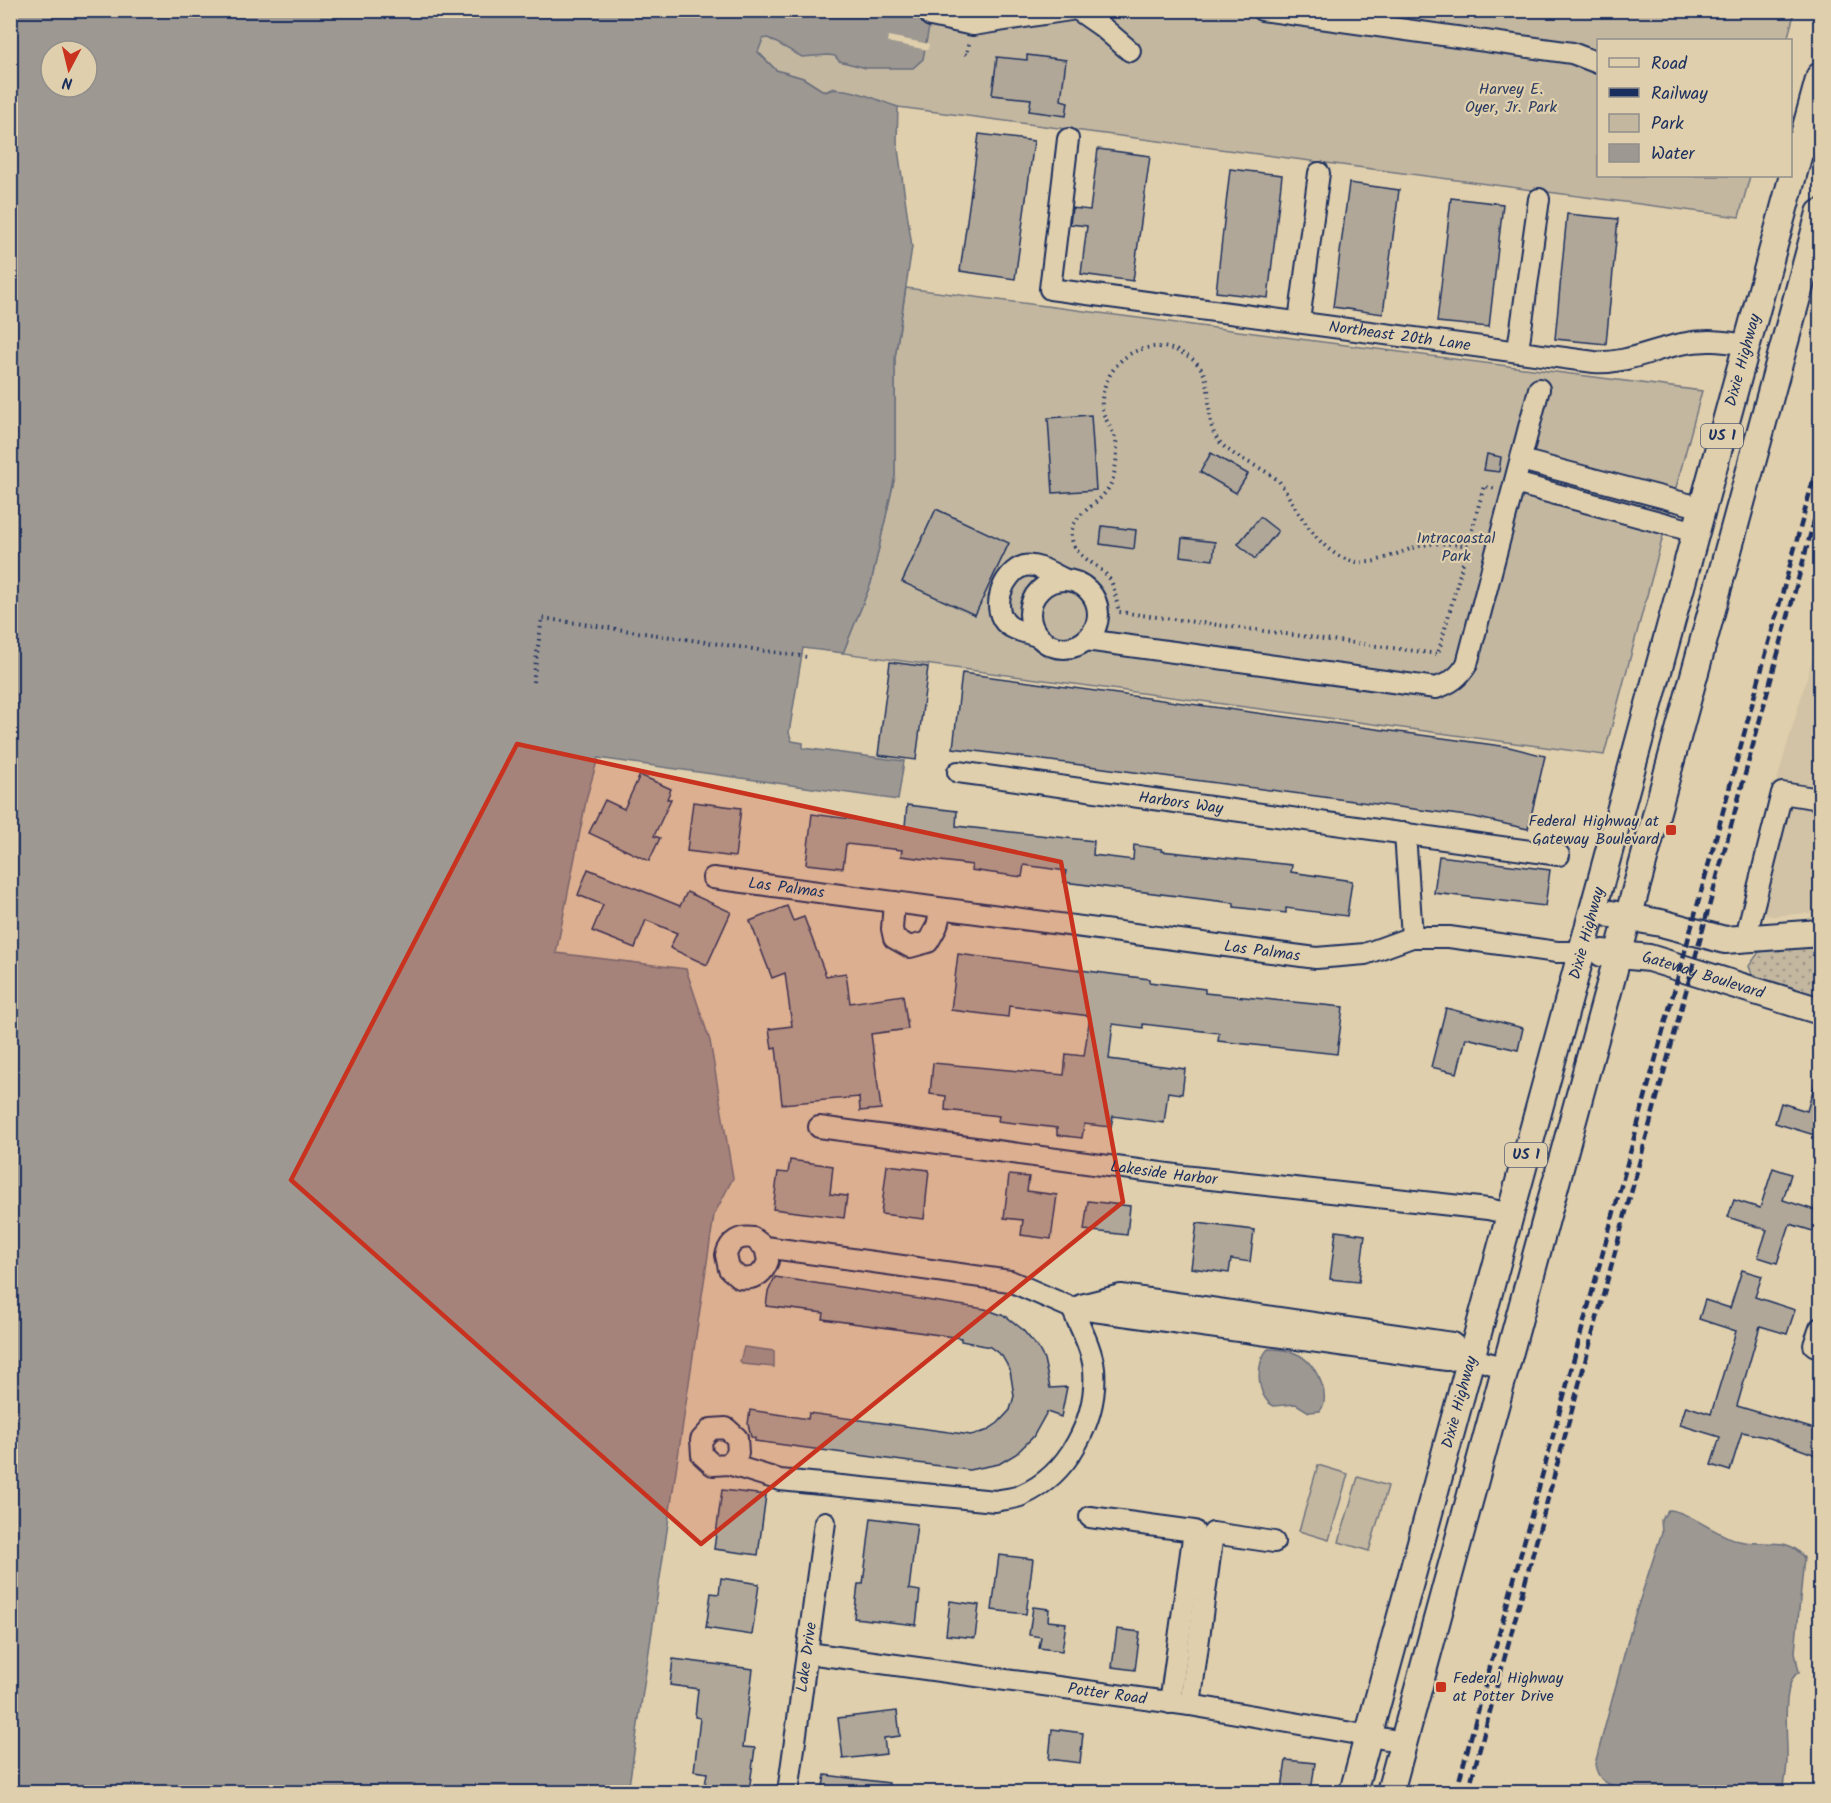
<svg xmlns="http://www.w3.org/2000/svg" width="1831" height="1803" viewBox="0 0 1831 1803" font-family="Kalam,sans-serif">
<defs>
<pattern id="grass-dots" width="8" height="8" patternUnits="userSpaceOnUse" patternTransform="scale(1.5)"><rect width="8" height="8" fill="#c3b7a0"/><path d="M2 2h.1M6 6h.1" fill="none" stroke="#9e9586" stroke-width="1.8" stroke-linecap="round"/></pattern>
</defs>
<rect width="100%" height="100%" fill="#e0cfac"/>
<filter id="ink" filterUnits="userSpaceOnUse"><feTurbulence type="fractalNoise" baseFrequency=".0167" numOctaves="2"/><feDisplacementMap in="SourceGraphic" scale="12" xChannelSelector="R" yChannelSelector="G"/><feConvolveMatrix kernelMatrix="1 2 1 2 8 2 1 2 1" color-interpolation-filters="sRGB"/></filter>
<g filter="url(#ink)">
<polygon fill="#d2c3a6" points="1812,660 1820,661 1820,912 1773,916 1739,910"/>
<polygon fill="url(#grass-dots)" stroke="#6f737f" stroke-width="1.5" points="1820,943 1820,1004 1754,980 1749,966 1759,952"/>
<g fill="#c3b7a0" stroke="#6f737f" stroke-width="1.5">
<polygon points="758,10 1795,11 1787,40 1598,40 1598,176 1750,176 1739,217 898,107 833,88 825,92 803,78 776,70 758,52"/>
<polygon points="906,288 1702,391 1604,755 843,653 871,583 895,476 895,358"/>
<polygon points="1318,1465 1348,1474 1329,1540 1299,1531"/>
<polygon points="1358,1477 1388,1486 1369,1551 1339,1542"/>
</g>
<g fill="#9d9892" stroke="#696e7d" stroke-width="1.5" fill-rule="evenodd">
<path d="M11 11H932L923 59 913 68H866L839 61 835 56 828 55 802 57 768 38 763 39 758 52 776 70 803 78 825 92C845 83 878 101 898 107L897 142 912 247 895 358V476L871 583 843 653 803 648 789 733 792 741 803 743V748L904 761 898 800 598 758 587 796 556 953 686 969 710 1041 733 1178 714 1215 628 1792H11ZM51 51H87V87H51Z"/>
<polygon points="744,1347 774,1351 774,1367 742,1364 740,1361"/>
<path d="M1268 1349C1278 1349 1289 1350 1297 1354 1314 1361 1333 1395 1320 1411L1309 1412 1296 1404 1274 1406C1256 1398 1255 1362 1268 1349Z"/>
<path d="M1668 1510C1686 1510 1718 1536 1739 1541 1761 1547 1790 1535 1804 1558L1795 1652 1799 1672C1780 1682 1788 1740 1787 1759 1787 1770 1785 1781 1783 1792H1630C1613 1785 1598 1785 1595 1764L1633 1621 1662 1532 1661 1520Z"/>
</g>
<polygon fill="#e0cfac" points="888,36 929,44 928,50 887,42"/>
<g fill="#b0a798" stroke="#1b2f5e" stroke-width="1.5">
<polygon points="1027,55 1066,60 1061,100 1068,102 1066,116 1029,111 1031,99 992,95 997,57 1027,60"/>
<polygon points="979,134 1034,141 1015,279 960,271"/>
<polygon points="1098,149 1150,156 1133,281 1081,274 1087,226 1070,224 1072,208 1090,210"/>
<polygon points="1230,169 1282,175 1268,298 1216,292"/>
<polygon points="1349,183 1399,190 1383,314 1333,307"/>
<polygon points="1451,198 1503,204 1489,327 1437,322"/>
<polygon points="1567,214 1618,219 1606,344 1555,339"/>
<polygon points="1091,415 1096,490 1053,493 1048,418"/>
<polygon points="1211,453 1248,474 1236,493 1200,472"/>
<polygon points="1487,454 1501,457 1499,472 1484,470"/>
<polygon points="936,509 1009,543 975,615 902,582"/>
<polygon points="1260,517 1278,531 1255,559 1238,544"/>
<polygon points="1102,526 1136,530 1134,549 1100,544"/>
<polygon points="1182,538 1215,542 1213,560 1180,556"/>
<polygon points="890,662 928,667 916,760 878,755"/>
<polygon points="962,673 1509,747 1545,756 1528,829 1474,817 953,748"/>
<polygon points="640,775 671,789 667,799 671,799 654,836 660,838 649,861 589,833 605,800 624,809"/>
<polygon points="693,802 741,808 735,857 687,851"/>
<polygon points="907,805 957,811 956,826 1094,841 1093,855 1133,860 1134,845 1162,849 1161,851 1292,865 1291,872 1352,881 1347,916 1286,908 1286,913 1234,907 1234,903 1064,882 1066,871 1024,865 1022,877 971,870 972,865 901,856 902,850 846,844 843,868 806,864 812,814 905,826"/>
<polygon points="1439,856 1550,870 1545,906 1434,893"/>
<polygon points="588,869 680,906 687,892 731,912 707,965 670,948 677,933 646,920 635,948 592,931 603,905 578,895"/>
<polygon points="787,906 793,921 804,917 826,976 846,973 850,1003 903,995 908,1029 871,1034 881,1109 860,1111 859,1097 782,1104 776,1047 772,1048 769,1029 792,1026 785,973 772,978 750,921"/>
<polygon points="958,954 1149,979 1149,982 1205,989 1205,993 1343,1007 1337,1054 1218,1041 1219,1033 1143,1024 1143,1028 1113,1024 1109,1059 1185,1069 1182,1094 1168,1092 1164,1123 1113,1116 1111,1127 1084,1124 1082,1138 1057,1135 1057,1128 998,1121 999,1116 945,1110 946,1096 930,1094 933,1063 1064,1075 1066,1054 1084,1056 1090,1016 1009,1006 1008,1017 951,1010"/>
<polygon points="1446,1008 1523,1028 1518,1050 1466,1038 1457,1073 1431,1067"/>
<polygon points="1816,1080 1821,1081 1821,1137 1775,1123 1781,1103 1807,1111"/>
<polygon points="790,1160 833,1166 830,1194 847,1196 844,1218 773,1209 778,1172 788,1173"/>
<polygon points="887,1165 929,1170 924,1219 881,1214"/>
<polygon points="1773,1168 1791,1174 1783,1200 1821,1212 1816,1232 1790,1224 1777,1263 1758,1257 1767,1230 1728,1217 1734,1200 1760,1208"/>
<polygon points="1009,1175 1029,1177 1027,1191 1057,1195 1051,1239 1021,1235 1023,1220 1004,1218"/>
<polygon points="1088,1201 1130,1206 1127,1235 1084,1230"/>
<polygon points="1197,1223 1254,1230 1250,1262 1231,1259 1229,1273 1191,1268"/>
<polygon points="1336,1231 1365,1235 1359,1282 1330,1279"/>
<polygon points="1742,1270 1762,1276 1755,1297 1795,1310 1787,1334 1760,1326 1737,1406 1821,1431 1821,1457 1770,1438 1742,1432 1730,1471 1711,1465 1720,1437 1680,1425 1686,1406 1711,1414 1736,1331 1699,1319 1705,1300 1730,1308"/>
<polygon points="775,1277 985,1309 1007,1317 1022,1329 1038,1348 1044,1359 1050,1388 1067,1387 1061,1417 1047,1412 1033,1437 1016,1454 999,1464 969,1470 755,1441 755,1438 751,1437 748,1424 750,1410 808,1419 809,1413 971,1435 986,1431 998,1423 1010,1410 1014,1396 1010,1370 1002,1356 990,1347 961,1341 961,1338 823,1319 824,1313 766,1306 768,1292"/>
<polygon points="722,1490 766,1495 758,1555 714,1549"/>
<polygon points="871,1518 917,1524 909,1589 920,1591 916,1625 854,1618 858,1584 863,1584"/>
<polygon points="999,1555 1033,1559 1026,1614 992,1610"/>
<polygon points="721,1578 759,1584 752,1635 706,1628 711,1593 719,1594"/>
<polygon points="950,1601 979,1605 975,1638 946,1635"/>
<polygon points="1033,1607 1049,1609 1048,1621 1066,1623 1062,1651 1039,1648 1041,1637 1029,1635"/>
<polygon points="1117,1629 1140,1632 1135,1670 1112,1667"/>
<polygon points="673,1659 753,1669 743,1747 755,1748 749,1791 705,1785 707,1773 694,1771 700,1718 695,1717 698,1689 670,1685"/>
<polygon points="897,1711 900,1736 884,1738 886,1754 843,1759 838,1718"/>
<polygon points="1052,1729 1083,1733 1080,1763 1049,1759"/>
<polygon points="1286,1760 1315,1763 1311,1792 1282,1789"/>
<polygon points="825,1775 889,1783 888,1792 822,1792"/>
</g>
<g fill="none" stroke-linecap="round" stroke-linejoin="round">
<g stroke="#1b2f5e" stroke-width="24">
<g id="minor">
<polyline points="1078,10 1101,26 1130,51"/>
<polyline points="1262,10 1572,53 1598,63"/>
<polyline points="931,16 973,25 1070,10"/>
<path id="s1" d="M1068 139 1050 289 1594 362C1625 364 1651 350 1681 344 1704 339 1724 341 1747 345"/>
<polyline points="1790,143 1820,149"/>
<polyline points="1299,321 1319,173"/>
<polyline points="1518,350 1539,199"/>
<polyline points="1521,460 1703,508"/>
<polyline points="1515,483 1696,532"/>
<circle cx="1064" cy="614" r="34"/>
<path d="M1039 637C1030 633 1015 631 1008 625 989 610 1003 572 1024 566 1036 563 1053 574 1064 579"/>
<path d="M1086 640 1436 688C1451 683 1459 677 1467 664L1539 389"/>
<path id="s2" d="M958 772 1559 855"/>
<polyline points="1405,833 1412,937"/>
<path id="s3" d="M713 878 1316 958 1365 954 1412 937H1449L1557 952H1581"/>
<polyline points="894,902 892,929 894,938 910,947 928,942 937,926 941,909"/>
<polyline points="1745,940 1782,793 1820,799"/>
<path id="s4" d="M819 1127 1183 1176 1488 1209 1510 1214"/>
<path d="M765 1247 753 1238C739 1236 730 1241 726 1255L729 1269 740 1278C755 1280 763 1275 768 1261L765 1247 1010 1281 1072 1308 1447 1360 1471 1358"/>
<polyline points="1081,1305 1121,1295 1452,1343 1471,1358 1506,1368"/>
<polyline points="1820,1328 1814,1345 1820,1348"/>
<path d="M728 1464 713 1465 702 1455 701 1440 711 1429 726 1428 737 1438 738 1453 728 1464 780 1480 995 1501C1004 1499 1014 1499 1022 1495 1068 1475 1098 1419 1094 1369 1092 1349 1080 1327 1072 1308"/>
<polyline points="1090,1517 1194,1531 1170,1703"/>
<path id="s5" d="M808 1653 1190 1705 1404 1742"/>
<polyline points="1190,1705 1213,1533 1274,1542"/>
<path id="s6" d="M788 1792 825 1522"/>
</g>
</g>
<g stroke="#1b2f5e" stroke-width="30">
<g id="major">
<polyline points="1611,914 1661,923 1725,940 1820,933"/>
<path id="s7" d="M1602 953 1649 958 1820 1011"/>
<path id="s8" d="M1353 1792 1820 76"/>
<polyline points="1390,1792 1820,213"/>
</g>
</g>
<g stroke="#1b2f5e" stroke-width="4" stroke-dasharray="1.5 4.5" stroke-linecap="butt">
<polyline points="965,54 967,55 969,43"/>
<path d="M1468 546C1422 539 1420 547 1379 560 1328 575 1301 515 1279 481 1260 464 1230 459 1216 437 1201 412 1222 371 1182 353 1167 345 1149 345 1134 352 1114 361 1100 386 1102 408 1104 419 1112 428 1115 438 1119 449 1116 466 1113 478 1104 508 1068 510 1072 539 1075 558 1098 563 1109 578 1115 586 1116 602 1119 612L1438 654 1484 486 1496 489"/>
<polyline points="533,682 542,618 807,657"/>
</g>
<use href="#minor" stroke="#e0cfac" stroke-width="20"/>
<use href="#major" stroke="#e0cfac" stroke-width="26"/>
<g stroke="#1b2f5e" stroke-width="4.5" stroke-dasharray="9 4.5" stroke-linecap="butt">
<polyline points="1456,1792 1820,455"/>
<polyline points="1468,1792 1820,499"/>
</g>
</g>
</g>
<path fill="#c8321e" fill-opacity="0.2" stroke="#c8321e" stroke-width="4.5" stroke-linejoin="round" d="M517 744 1061 862 1123 1202 701 1544 291 1180Z"/>
<g fill="#c8321e" stroke="#e0cfac" stroke-width="2">
<rect x="1665" y="824" width="12" height="12" rx="3"/>
<rect x="1435" y="1681" width="12" height="12" rx="3"/>
</g>
<g text-anchor="middle" dominant-baseline="central" stroke-width="4.5" stroke-linejoin="round" paint-order="stroke">
<g fill="#e0cfac" stroke="#565f75" stroke-width="1.5">
<rect x="1701" y="424" width="42" height="24" rx="4.5"/>
<rect x="1505" y="1143" width="42" height="24" rx="4.5"/>
</g>
<g font-size="15" font-weight="bold" fill="#1b2f5e">
<text x="1722" y="436">US 1</text>
<text x="1526" y="1155">US 1</text>
</g>
<g font-size="16" fill="#2c3d65" stroke="#e0cfac">
<text x="1511" y="89">Harvey E.<tspan x="1511" dy="18">Oyer, Jr. Park</tspan></text>
<text x="1456" y="538">Intracoastal<tspan x="1456" dy="18">Park</tspan></text>
</g>
<g font-size="16" fill="#1b2f5e" stroke="#e0cfac">
<text stroke="none"><textPath href="#s1" startOffset="504">Northeast 20th Lane</textPath></text>
<text stroke="none"><textPath href="#s8" startOffset="1484">Dixie Highway</textPath></text>
<text stroke="none"><textPath href="#s2" startOffset="225">Harbors Way</textPath></text>
<text stroke="none"><textPath href="#s3" startOffset="74">Las Palmas</textPath></text>
<text stroke="none"><textPath href="#s8" startOffset="890">Dixie Highway</textPath></text>
<text stroke="none"><textPath href="#s3" startOffset="554">Las Palmas</textPath></text>
<text stroke="none"><textPath href="#s7" startOffset="104">Gateway Boulevard</textPath></text>
<text stroke="none"><textPath href="#s4" startOffset="348">Lakeside Harbor</textPath></text>
<text stroke="none"><textPath href="#s8" startOffset="404">Dixie Highway</textPath></text>
<text stroke="none"><textPath href="#s6" startOffset="136">Lake Drive</textPath></text>
<text stroke="none"><textPath href="#s5" startOffset="302">Potter Road</textPath></text>
</g>
<g font-size="16" fill="#1b2f5e" stroke="#e0cfac" text-anchor="end">
<text x="1659" y="821">Federal Highway at<tspan x="1659" dy="18">Gateway Boulevard</tspan></text>
<text x="1453" y="1678" text-anchor="start">Federal Highway<tspan x="1453" dy="18">at Potter Drive</tspan></text>
</g>
</g>
<rect width="1831" height="1803" fill="none" stroke="#e0cfac" stroke-width="36"/>
<rect x="18" y="18" width="1795" height="1767" fill="none" stroke="#1b2f5e" stroke-width="2" filter="url(#ink)"/>
<rect x="1597" y="39" width="195" height="138" fill="#e0cfac" stroke="#918f8d" stroke-width="1.5"/>
<rect x="1609" y="58" width="30" height="9" fill="#e0cfac" stroke="#918f8d" stroke-width="1.5"/>
<text x="1651" y="69" font-size="18" fill="#1b2f5e">Road</text>
<rect x="1609" y="88" width="30" height="9" fill="#1b2f5e" stroke="#918f8d" stroke-width="1.5"/>
<text x="1651" y="99" font-size="18" fill="#1b2f5e">Railway</text>
<rect x="1609" y="114" width="30" height="18" fill="#c3b7a0" stroke="#918f8d" stroke-width="1.5"/>
<text x="1651" y="129" font-size="18" fill="#1b2f5e">Park</text>
<rect x="1609" y="144" width="30" height="18" fill="#9d9892" stroke="#918f8d" stroke-width="1.5"/>
<text x="1651" y="159" font-size="18" fill="#1b2f5e">Water</text>
<g transform="translate(69 69) rotate(187)"><circle r="28" fill="#e0cfac" stroke="#918f8d" stroke-width="1.5"/>
<path d="M0-4.5L10 22L0 15L-10 22Z" fill="#c8321e"/>
<text y="-9" font-size="16" font-weight="bold" text-anchor="middle" fill="#1b2f5e">N</text>
</g>
</svg>
